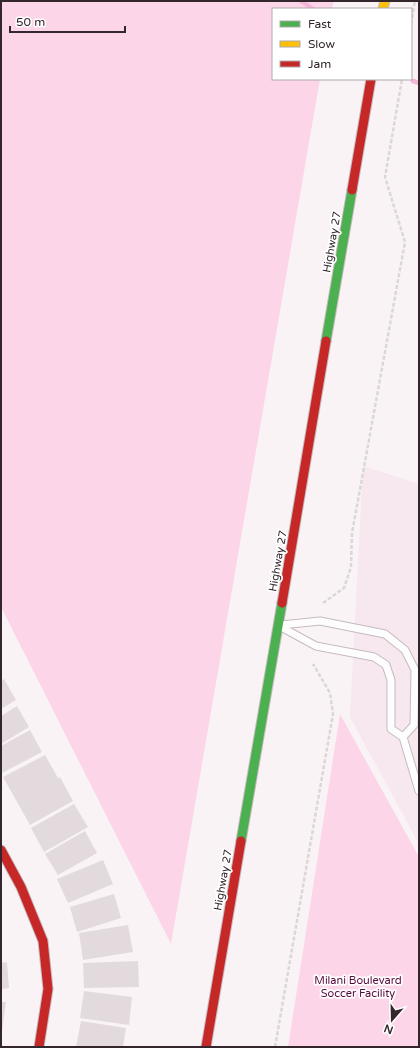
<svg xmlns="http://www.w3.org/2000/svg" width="420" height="1048" viewBox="0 0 420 1048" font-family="'Varela Round',sans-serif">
<rect width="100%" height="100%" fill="#faf3f6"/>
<polygon fill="#f7e7ee" points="363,466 419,484 419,844 350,717"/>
<g fill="#fdd5e9">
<polygon points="1,1 334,1 332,9 273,9 273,79 320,79 171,944 1,607"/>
<polygon points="340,714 419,857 419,1047 288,1047"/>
</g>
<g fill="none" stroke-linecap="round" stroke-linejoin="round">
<g stroke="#f4b5d6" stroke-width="4.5">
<polyline points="301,1 313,9"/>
<polyline points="413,81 419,83"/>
</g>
</g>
<g fill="#e3dade">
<polygon points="4,679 16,700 1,709 1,681"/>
<polygon points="17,706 29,727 1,744 1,716"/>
<polygon points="30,730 42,752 2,773 1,746"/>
<polygon points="45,755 58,778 29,794 60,777 73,801 30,825 3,777"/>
<polygon points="74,804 88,827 44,852 31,828"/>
<polygon points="85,831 97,853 58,875 45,854"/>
<polygon points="103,860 113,884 68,903 57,879"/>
<polygon points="114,894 121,918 77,932 70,907"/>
<polygon points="128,925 133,952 83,960 79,933"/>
<polygon points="138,961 139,987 84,988 83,963"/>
<polygon points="7,962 9,988 1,989 1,963"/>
<polygon points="84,991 132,997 129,1025 80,1018"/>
<polygon points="1,1002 6,1002 2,1031 1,1031"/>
<polygon points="81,1021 126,1028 123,1047 76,1047"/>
</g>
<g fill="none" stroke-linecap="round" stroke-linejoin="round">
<g stroke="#c5bbc0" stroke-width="9">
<g id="lane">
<polyline points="281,625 320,621 385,634 405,650 415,670 414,725 403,737"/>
<polyline points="281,627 316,646 374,657 386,665 391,680 391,729 403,737 419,791"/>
</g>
</g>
<g stroke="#c5bbc0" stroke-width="11">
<g id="fast">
<polyline points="326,341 352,190"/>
<polyline points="241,841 282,603"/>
</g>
</g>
<g stroke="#c5bbc0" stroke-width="11">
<polyline id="slow" points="383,9 385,1"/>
</g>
<g stroke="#c5bbc0" stroke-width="11">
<g id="jam">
<polyline points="352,190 371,79"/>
<polyline points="282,603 326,341"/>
<polyline points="1,850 21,887 43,941 48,989 39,1047"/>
<polyline points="206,1047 241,841"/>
</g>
</g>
<g stroke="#d9d7d8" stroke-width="2.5" stroke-dasharray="4 2" stroke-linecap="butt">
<polyline points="411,24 415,1"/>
<polyline points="323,603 344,588 351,567 352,533 405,242 385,177 402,79"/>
<polyline points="275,1047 333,714 330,693 313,664"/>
</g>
<use href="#lane" stroke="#fefdfe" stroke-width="7"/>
<use href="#fast" stroke="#4caf50" stroke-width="9"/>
<use href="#slow" stroke="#ffc107" stroke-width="9"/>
<use href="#jam" stroke="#c62828" stroke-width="9"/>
</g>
<g text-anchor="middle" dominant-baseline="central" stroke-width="3.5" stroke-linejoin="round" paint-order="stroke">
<g font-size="11" fill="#33272d" stroke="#fff">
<text transform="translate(332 242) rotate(-80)">Highway 27</text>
<text transform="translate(278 561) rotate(-80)">Highway 27</text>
<text transform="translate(223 880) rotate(-80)">Highway 27</text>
</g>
<g font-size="11" fill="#57093c" stroke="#fff">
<text x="358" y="980">Milani Boulevard<tspan x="358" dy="13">Soccer Facility</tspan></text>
</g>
</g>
<rect width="420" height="1048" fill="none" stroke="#33272d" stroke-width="4"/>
<rect x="272" y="8" width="140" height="72" fill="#ffffff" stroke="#ada9ab"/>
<rect x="280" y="21" width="20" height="6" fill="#4caf50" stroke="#ada9ab"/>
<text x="308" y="28" font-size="12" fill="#33272d">Fast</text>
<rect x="280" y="41" width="20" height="6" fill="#ffc107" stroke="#ada9ab"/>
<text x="308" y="48" font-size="12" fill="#33272d">Slow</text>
<rect x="280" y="61" width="20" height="6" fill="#c62828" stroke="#ada9ab"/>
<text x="308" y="68" font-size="12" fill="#33272d">Jam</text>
<g transform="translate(392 1020) rotate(200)" stroke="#ffffff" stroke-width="3" paint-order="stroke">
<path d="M0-3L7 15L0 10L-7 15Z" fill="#33272d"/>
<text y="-6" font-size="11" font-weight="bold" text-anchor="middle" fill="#33272d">N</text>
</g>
<path d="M10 26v6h115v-6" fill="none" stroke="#33272d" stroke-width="2"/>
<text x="16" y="26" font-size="12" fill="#33272d" stroke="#ffffff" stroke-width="3" paint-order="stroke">50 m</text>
</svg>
